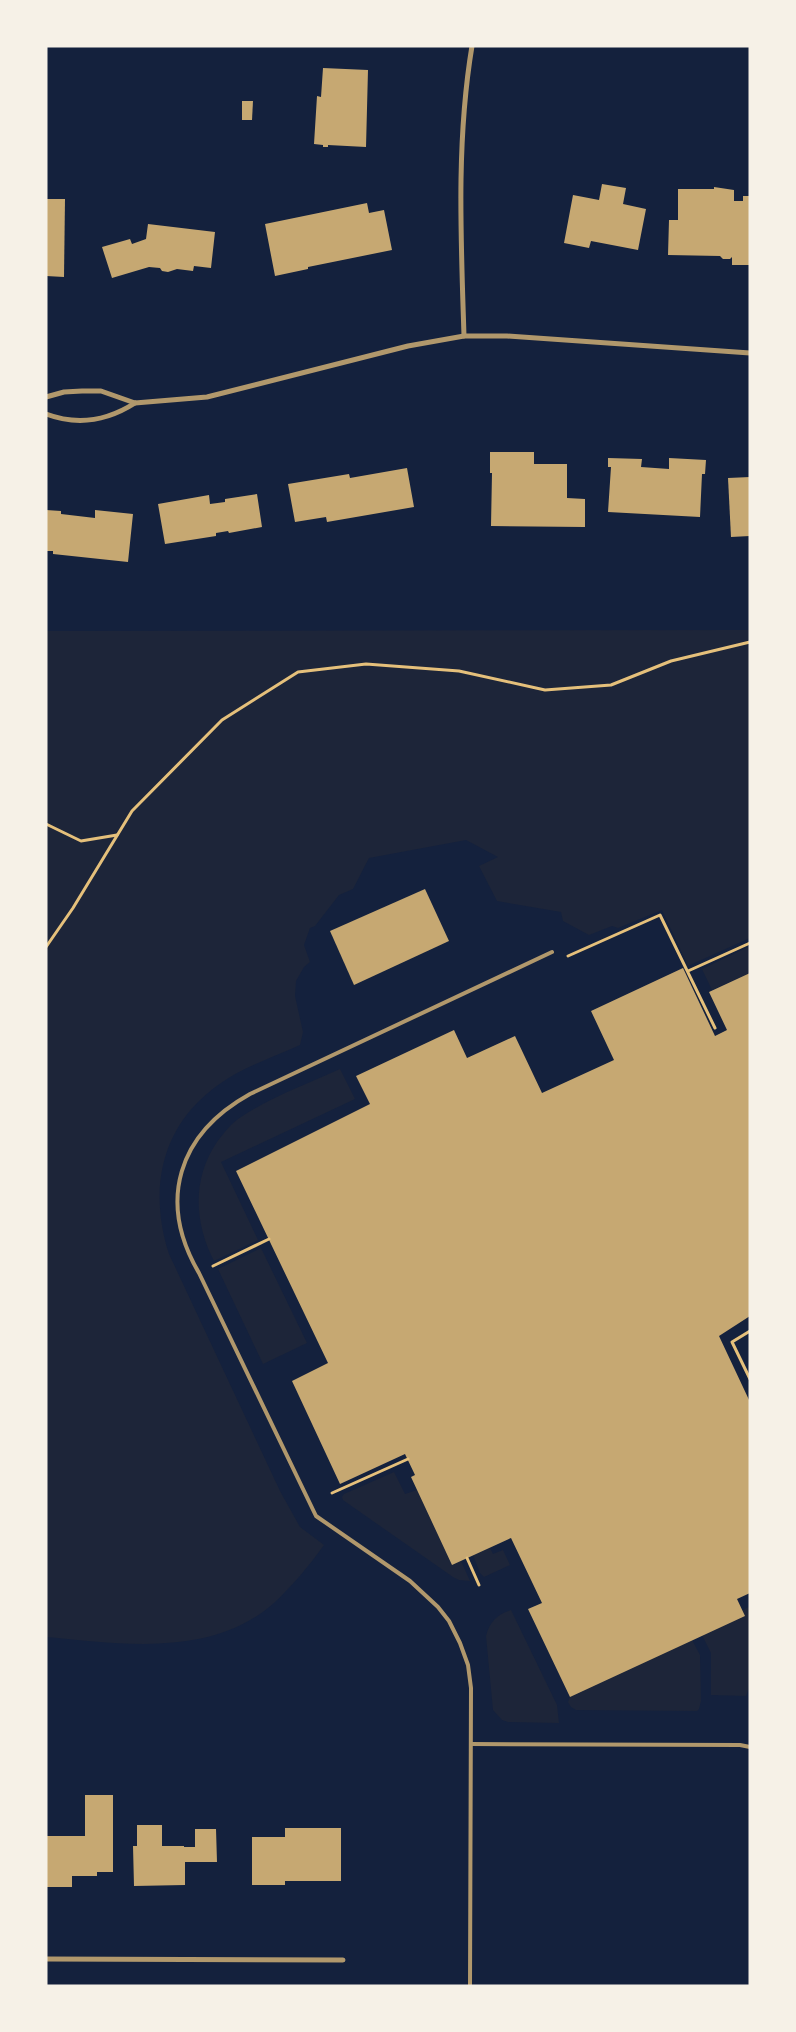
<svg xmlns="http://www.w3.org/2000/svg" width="796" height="2032" viewBox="0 0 796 2032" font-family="Karla,sans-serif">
<rect width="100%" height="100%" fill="#14213d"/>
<g fill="#1d2539">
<path d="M750 630V938L688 966 662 910 618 928 612 926 589 935 563 921 561 912 497 901 479 866 498 857 466 840 369 858 353 889 339 895 315 926 310 928 304 945 310 962 304 967 296 981 295 996 303 1032 300 1045C274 1057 245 1066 221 1083 161 1124 148 1188 169 1254L280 1491 300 1527 324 1545C309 1566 293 1585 274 1603 212 1658 122 1644 46 1637V631Z"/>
<polygon points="750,946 750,973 712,990 702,969"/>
<path d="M340 1069 355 1099 221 1162 258 1240 214 1261C194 1222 192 1179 217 1142 224 1133 231 1123 241 1117 271 1097 307 1084 340 1069Z"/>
<polygon points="261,1248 307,1343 263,1364 218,1269"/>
<polygon points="394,1472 405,1494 417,1490 452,1565 461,1561 470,1581 459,1580 453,1577 343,1500 342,1497 344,1494"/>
<polygon points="490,1548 493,1554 503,1550 510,1565 484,1577 480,1573 473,1555"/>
<polygon points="750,1606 750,1685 746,1696 711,1695 711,1653 702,1635"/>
<path d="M511 1610 557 1705 559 1723 508 1722 502 1720 493 1710 486 1636C490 1621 497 1615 511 1610Z"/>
<polygon points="692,1640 700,1655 701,1701 699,1709 697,1711 576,1710 571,1707 568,1702 570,1697"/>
</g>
<g fill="#c6a872">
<polygon points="323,68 368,70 366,147 328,145 328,147 323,147 323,145 314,144 317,96 321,97"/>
<polygon points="242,101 253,101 252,120 242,120"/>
<polygon points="602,184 626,188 623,204 646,209 638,250 591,241 589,248 564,243 573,195 599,200"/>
<polygon points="714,187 734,190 734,201 743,201 743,196 750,196 750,265 732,265 732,257 730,259 723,259 720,256 668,255 669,220 678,220 678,189 714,189"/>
<polygon points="46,199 65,199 64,277 46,276"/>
<polygon points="367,203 369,213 384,210 392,250 308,267 308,269 275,276 265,224"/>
<polygon points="148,224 215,232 211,268 194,266 193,271 177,269 168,272 162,271 160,268 149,267 112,278 102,247 130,239 132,244 146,239"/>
<polygon points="490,452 534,452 534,464 567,464 567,498 585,499 585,527 491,526 492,473 490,473"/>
<polygon points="608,458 642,459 641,467 669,469 669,458 706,460 705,474 702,474 700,517 608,512 611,467 608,467"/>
<polygon points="407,468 414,507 327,522 326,517 295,522 288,484 349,474 350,478"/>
<polygon points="750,477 750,536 731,537 728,478"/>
<polygon points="257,494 262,527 229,533 228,531 216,533 216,536 165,544 158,504 209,495 210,504 225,502 225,499"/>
<polygon points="46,510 61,511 61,514 95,518 95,510 133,514 128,562 53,554 53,551 46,551"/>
<polygon points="425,889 449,941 354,985 330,931"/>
<polygon points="683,968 715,1036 727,1030 709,992 750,973 750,1316 719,1336 750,1402 750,1593 737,1599 745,1616 570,1697 528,1609 542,1603 511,1538 452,1565 411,1477 415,1475 405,1454 340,1484 292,1381 328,1363 236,1171 370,1104 356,1076 454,1030 467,1058 515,1036 542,1093 614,1060 591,1011"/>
<polygon points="85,1795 113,1795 113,1872 97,1872 97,1876 72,1876 72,1887 46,1887 46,1836 85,1836"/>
<polygon points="137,1825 162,1825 162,1846 184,1846 184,1847 195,1847 195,1829 216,1829 217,1862 185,1862 185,1885 134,1886 133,1846 137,1846"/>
<polygon points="285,1828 341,1828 341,1881 285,1881 285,1885 252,1885 252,1837 285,1837"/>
</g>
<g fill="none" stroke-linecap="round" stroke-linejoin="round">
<g stroke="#e5c07b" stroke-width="3">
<polyline points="46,824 81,841 117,835"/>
<polyline points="46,947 73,908 132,811 222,720 298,672 366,664 459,671 545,690 611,685 671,661 750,642"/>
<polyline points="568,956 660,915 715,1028"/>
<polyline points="688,971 750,943"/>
<polyline points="213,1266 269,1239"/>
<polyline points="750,1331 732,1342 750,1379"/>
<polyline points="332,1493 408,1459"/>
<polyline points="467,1558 479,1585"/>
</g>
<g stroke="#b1986c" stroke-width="4">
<polyline points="471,1744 740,1745 750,1747"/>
<path d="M470 1986 471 1688 468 1665 460 1643 449 1621 438 1607 410 1581 316 1516 199 1273C157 1201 178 1134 250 1094L552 952"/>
</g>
<g stroke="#b1986c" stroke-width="5">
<path d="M464 336C461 240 456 142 472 46"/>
<polyline points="46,397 64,392 82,391 101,391 135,403 207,397 408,346 464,336 507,336 750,353"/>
<path d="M46 414C78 426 107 421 135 403"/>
<polyline points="46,1959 343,1960"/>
</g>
</g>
<rect width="796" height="2032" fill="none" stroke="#f6f1e7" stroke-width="95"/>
</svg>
